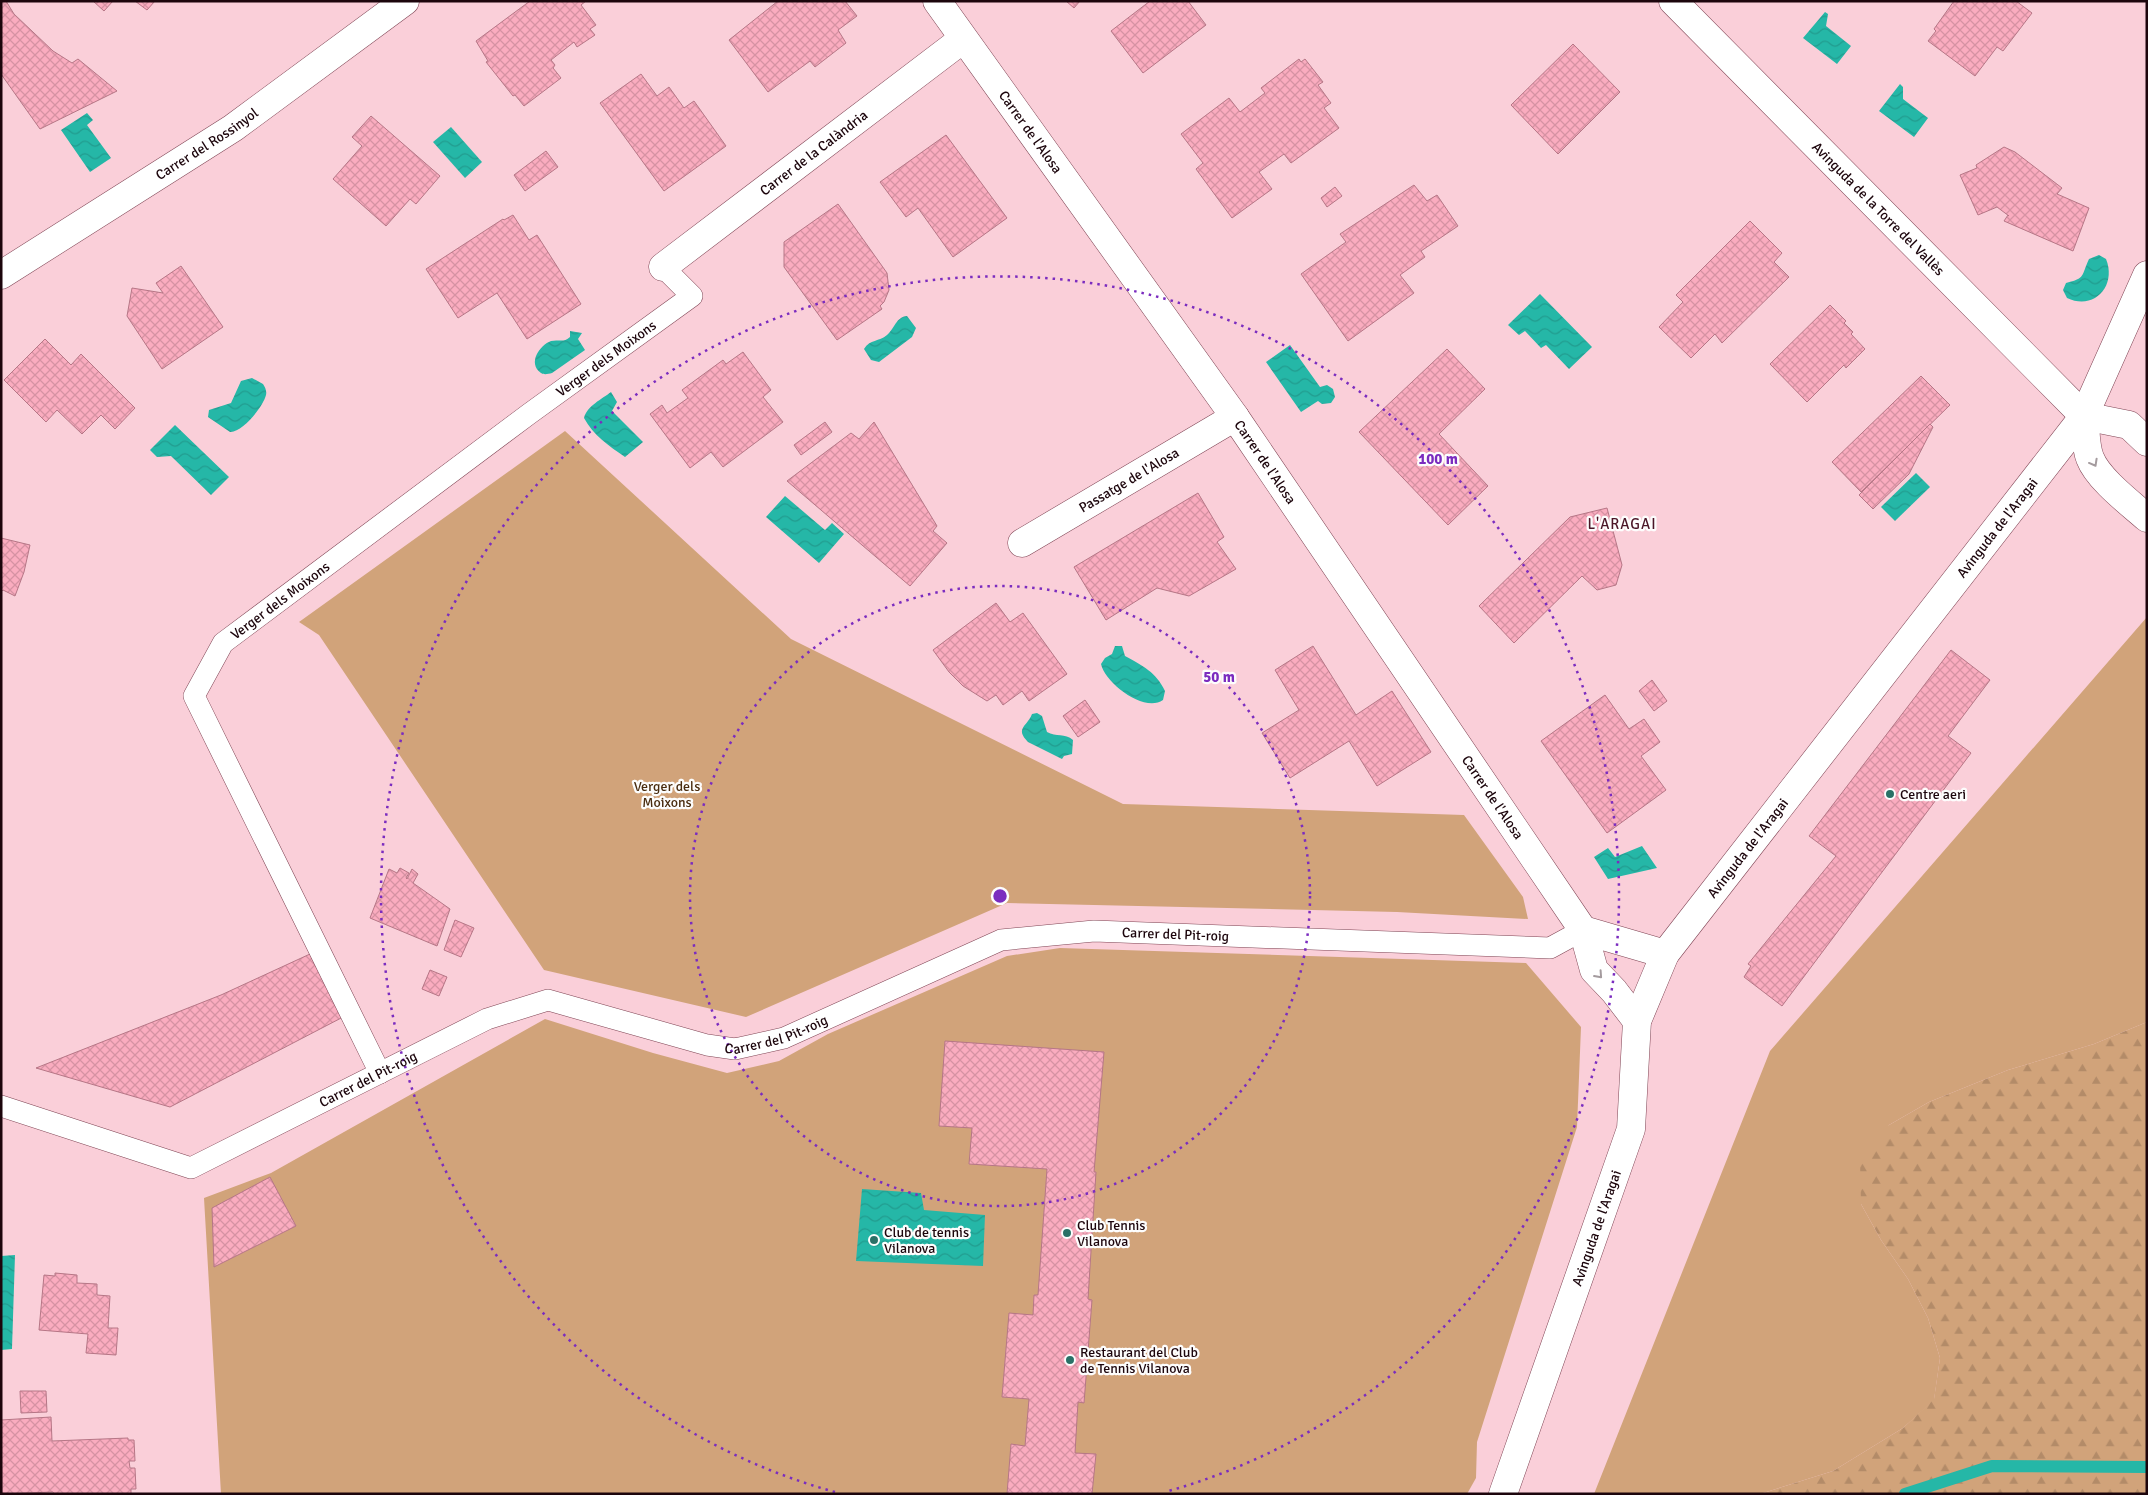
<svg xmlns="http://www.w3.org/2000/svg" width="2148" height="1495" viewBox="0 0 2148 1495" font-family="Signika,sans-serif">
<defs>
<pattern id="forest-firs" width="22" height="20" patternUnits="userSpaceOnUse" patternTransform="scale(1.25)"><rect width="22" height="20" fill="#d1a37a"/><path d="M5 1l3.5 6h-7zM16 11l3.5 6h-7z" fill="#b38b68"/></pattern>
<pattern id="water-waves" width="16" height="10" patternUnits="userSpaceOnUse" patternTransform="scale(1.25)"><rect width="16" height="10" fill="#25b7a7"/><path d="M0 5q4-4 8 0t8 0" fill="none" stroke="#219c8f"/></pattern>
<pattern id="building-cross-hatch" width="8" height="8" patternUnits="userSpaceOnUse" patternTransform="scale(1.25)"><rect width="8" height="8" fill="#faacbf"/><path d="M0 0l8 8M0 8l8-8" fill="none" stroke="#d692a3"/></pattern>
</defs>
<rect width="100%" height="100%" fill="#facfd9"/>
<g fill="#d1a37a">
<polygon points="565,431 791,639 1123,804 1464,815 1523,897 1528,919 1397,912 1007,903 746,1017 544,970 319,635 299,622"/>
<polygon points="2147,617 2147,1022 2094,1044 2008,1070 1929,1102 1889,1125 1861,1204 1881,1240 1908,1279 1928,1318 1940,1358 1934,1400 1903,1428 1833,1471 1760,1494 1594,1494 1770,1051"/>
<polygon points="1060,948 1526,963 1581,1027 1577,1127 1477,1442 1476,1478 1467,1494 221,1494 204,1198 271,1173 545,1019 653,1053 727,1073 779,1061 828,1034 1007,956"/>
</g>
<polygon fill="url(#forest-firs)" points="2147,1022 2147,1494 1760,1494 1833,1471 1903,1428 1934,1399 1940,1358 1928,1318 1908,1279 1881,1240 1861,1204 1860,1160 1889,1125 1929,1102 2008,1070 2094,1044"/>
<g fill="url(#water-waves)">
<polygon points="1825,12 1828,14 1826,26 1851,46 1837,64 1803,38"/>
<polygon points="1900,84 1903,87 1903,99 1928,118 1914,137 1879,111"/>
<polygon points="87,113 93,120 87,125 111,158 90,172 61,130"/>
<polygon points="451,127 482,162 465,178 433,142"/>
<path d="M2099 255 2106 259C2117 286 2094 311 2067 298L2063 290 2066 283C2086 278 2081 276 2089 259Z"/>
<polygon points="1540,294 1592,347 1569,369 1546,345 1541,348 1525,331 1519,335 1508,325"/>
<path d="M907 316 916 328 912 337 879 362 871 360 864 349C870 339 879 342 887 335 895 328 896 317 907 316Z"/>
<path d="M570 331 582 333 578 339 585 350 552 373C548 374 544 375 541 373 527 363 540 345 551 341 558 339 564 343 570 337Z"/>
<polygon points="1290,345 1320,387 1327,385 1333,389 1335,397 1331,403 1322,404 1318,401 1301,412 1266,362"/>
<path d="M252 378 263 384C265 387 267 391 266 395 263 407 242 433 230 432L208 417 209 410 231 403 241 381Z"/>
<path d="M611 392 617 402 612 411 643 442 625 457C609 446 593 435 584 418 587 406 602 399 611 392Z"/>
<polygon points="175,425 229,477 211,495 171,456 157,457 150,450"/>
<polygon points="1916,473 1930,487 1895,521 1881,507"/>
<polygon points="785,496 825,530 832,523 844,534 819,563 766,517"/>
<path d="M1115 646H1122L1125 656C1143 666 1156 672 1165 691L1163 700C1144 713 1105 683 1101 664L1105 658 1112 654Z"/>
<path d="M1037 713 1042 716 1047 732C1056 737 1065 733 1073 740L1072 754 1064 756 1062 759 1028 742C1014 728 1028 726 1032 714Z"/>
<polygon points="1642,846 1657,868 1608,879 1594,857 1608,848 1615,857"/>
<polygon points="862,1189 921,1193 924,1210 985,1215 983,1266 856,1261"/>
<polygon points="15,1255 12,1349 1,1350 1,1256"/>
</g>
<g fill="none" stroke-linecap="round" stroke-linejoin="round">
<polyline stroke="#25b7a7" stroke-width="12" points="1905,1494 1992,1466 2147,1467"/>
</g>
<g fill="url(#building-cross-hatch)" stroke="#b67686">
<polygon points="1,1 6,1 14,14 53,51 72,63 78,59 117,91 40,129 1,74"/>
<polygon points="93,1 113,1 104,11"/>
<polygon points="135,1 155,1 147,10"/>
<polygon points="530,1 586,1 581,5 596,25 590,29 595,35 577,47 574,42 551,60 555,65 553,68 561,78 524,106 515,95 513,96 486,62 488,61 476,41"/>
<polygon points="778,1 845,1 857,16 838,30 846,43 815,67 810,61 768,92 729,40"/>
<polygon points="1066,1 1080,1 1074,8"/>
<polygon points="1150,1 1188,1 1206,25 1143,73 1111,31"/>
<polygon points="1954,1 2016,1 2032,13 2003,51 1997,47 1975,76 1928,41 1936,31 1934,29"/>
<polygon points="1573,44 1620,92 1558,154 1511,105"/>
<polygon points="1299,59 1301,62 1305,59 1323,82 1318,85 1331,103 1324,108 1339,128 1291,163 1284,154 1259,172 1272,189 1232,218 1196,169 1203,163 1181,134 1229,98 1240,112 1265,93 1261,88"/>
<polygon points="641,74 657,96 669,87 684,108 694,101 726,146 664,191 600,103"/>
<polygon points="371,116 440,176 416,204 410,199 386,226 333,179 362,146 352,137"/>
<polygon points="946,135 1007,218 953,257 918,208 906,217 880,182"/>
<polygon points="2004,147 2015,152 2062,188 2057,194 2089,208 2073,251 2004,221 2008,215 2009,216 1997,207 1978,215 1960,175 1977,168 1976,165"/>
<polygon points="546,151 558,167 525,191 514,175"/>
<polygon points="1414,185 1427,201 1437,195 1458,226 1421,251 1425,257 1400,275 1414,293 1348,341 1301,274 1346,242 1340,234"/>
<polygon points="1335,187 1342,196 1327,207 1321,198"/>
<polygon points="838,204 887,273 889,290 884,302 880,306 882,309 837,340 784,267 784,242"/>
<polygon points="513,215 529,240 537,235 581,304 527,339 497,293 458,318 426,269 503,219 504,220"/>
<polygon points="1750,221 1782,253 1774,262 1789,277 1722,343 1715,334 1691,358 1659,327 1683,302 1676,295"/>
<polygon points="181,266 223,327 162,369 127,316 132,288 163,293 156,283"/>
<polygon points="1830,305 1846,321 1844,323 1853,332 1851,334 1865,349 1846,368 1844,365 1807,402 1770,364"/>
<polygon points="45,339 71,365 81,354 135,408 115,429 101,415 82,434 57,410 46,422 4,380"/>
<polygon points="1447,349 1485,389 1439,434 1488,486 1448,525 1359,432"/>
<polygon points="743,352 771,390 763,397 783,422 723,467 711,452 690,468 650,414 662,405 667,413 688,398 682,390 723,360 726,364"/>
<polygon points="1921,376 1950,405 1861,492 1832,462"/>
<polygon points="825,422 832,432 801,455 794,445"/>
<polygon points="874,422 937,526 933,531 947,543 910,586 787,481 851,433 859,439"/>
<polygon points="1930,424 1933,427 1909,474 1873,509 1859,495"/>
<polygon points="1198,493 1224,537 1217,542 1236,569 1189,596 1157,588 1106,620 1074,567"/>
<polygon points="1607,508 1622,565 1616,585 1597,590 1582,576 1514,643 1479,606 1570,517"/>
<polygon points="1,538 30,545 24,572 15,596 3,590 1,592"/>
<polygon points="996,603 1010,622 1023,613 1067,674 1029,701 1022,691 1003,705 996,695 987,701 963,686 949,672 933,650"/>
<polygon points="1313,646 1356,715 1392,691 1431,752 1377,786 1349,741 1290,778 1262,733 1299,710 1275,670"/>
<polygon points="1951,650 1990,680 1948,736 1971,753 1782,1006 1744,977 1751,966 1748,964 1836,856 1809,836"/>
<polygon points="1652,680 1667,701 1654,711 1639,691"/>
<polygon points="1605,695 1629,729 1644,719 1660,742 1641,756 1666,790 1607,833 1541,741"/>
<polygon points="1085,700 1100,722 1078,737 1063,716"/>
<polygon points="400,868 409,873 406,878 407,879 412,869 418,874 413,883 450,909 437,946 370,918 389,869 397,873"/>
<polygon points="455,920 474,928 461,957 444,950"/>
<polygon points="310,954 345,1016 170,1107 36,1068 221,995"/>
<polygon points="430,970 447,977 439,996 422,989"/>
<polygon points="945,1041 1104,1052 1094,1172 1096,1172 1088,1299 1092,1300 1084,1403 1078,1402 1075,1453 1096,1454 1092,1494 1007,1494 1011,1444 1025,1446 1029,1399 1002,1397 1009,1313 1033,1315 1034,1295 1038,1295 1047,1169 969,1164 972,1128 939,1126"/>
<polygon points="270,1177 296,1226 214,1267 212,1208"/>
<polygon points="55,1273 77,1275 77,1283 97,1284 97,1295 110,1296 108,1328 118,1328 116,1355 86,1353 88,1334 39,1330 44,1275 55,1276"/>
<polygon points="20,1391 46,1391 47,1412 21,1413"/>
<polygon points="51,1417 52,1441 128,1438 128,1440 134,1440 135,1461 129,1461 130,1468 135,1468 136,1489 131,1489 131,1494 54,1494 53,1492 2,1494 1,1420"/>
</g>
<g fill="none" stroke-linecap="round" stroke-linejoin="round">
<g stroke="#7f4454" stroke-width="22">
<g id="lane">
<path id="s1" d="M380 1073 194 696 223 643 529 414 692 296 663 267"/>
<path id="s2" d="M1 1106 191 1168 487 1019 548 1000 707 1045 735 1049 784 1038 1001 940 1094 931 1550 948 1583 930"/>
</g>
</g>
<g stroke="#7f4454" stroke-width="29">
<g id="street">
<path id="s3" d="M937 1 1235 417 1583 930 1594 970 1614 991 1637 1021"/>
<path id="s4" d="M1673 1 2084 416 2129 425 2147 442"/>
<path id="s5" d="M663 267 963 39"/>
<path id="s6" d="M1 275 233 128 405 1"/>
<path d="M2084 416C2086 429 2085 446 2090 458 2098 479 2130 503 2147 518"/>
<path id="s7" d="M1022 543 1235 417"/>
<polyline points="1583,930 1665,954"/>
<path id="s8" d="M1503 1494 1631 1129 1637 1021 1665 954 2084 416 2147 275"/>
</g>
</g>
<use href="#lane" stroke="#fff" stroke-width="21"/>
<use href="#street" stroke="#fff" stroke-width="28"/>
</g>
<defs><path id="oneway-chevron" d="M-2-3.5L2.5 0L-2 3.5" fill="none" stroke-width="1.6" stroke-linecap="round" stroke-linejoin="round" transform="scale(1.25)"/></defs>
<g stroke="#a49b9e">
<use href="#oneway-chevron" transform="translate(2094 463) rotate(61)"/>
<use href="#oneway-chevron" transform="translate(1599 975) rotate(48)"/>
</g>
<g fill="none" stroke="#7b2cbf" stroke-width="2.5" stroke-dasharray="2.5 5">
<circle cx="1000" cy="896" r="310"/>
<path d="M835 1492A619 619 0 1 1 1165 1492"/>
</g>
<g fill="#2a7167" stroke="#fdfdfd" stroke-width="2">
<circle cx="1890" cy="794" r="5"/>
<circle cx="1067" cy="1233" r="5"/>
<circle cx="874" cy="1240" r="5"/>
<circle cx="1070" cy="1360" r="5"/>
</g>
<g text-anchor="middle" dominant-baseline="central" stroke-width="4.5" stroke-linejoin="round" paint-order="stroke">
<g font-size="14" fill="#1c050c" stroke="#fdfdfd">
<text stroke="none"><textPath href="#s3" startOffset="161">Carrer de l'Alosa</textPath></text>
<text stroke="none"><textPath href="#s6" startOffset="244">Carrer del Rossinyol</textPath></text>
<text stroke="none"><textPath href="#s5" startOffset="189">Carrer de la Calàndria</textPath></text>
<text stroke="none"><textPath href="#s4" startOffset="292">Avinguda de la Torre del Vallès</textPath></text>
<text stroke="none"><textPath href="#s1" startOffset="958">Verger dels Moixons</textPath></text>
<text stroke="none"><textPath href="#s3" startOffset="566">Carrer de l'Alosa</textPath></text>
<text stroke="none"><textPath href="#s7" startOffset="124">Passatge de l'Alosa</textPath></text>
<text stroke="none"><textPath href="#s8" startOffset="1108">Avinguda de l'Aragai</textPath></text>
<text stroke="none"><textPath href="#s1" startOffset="552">Verger dels Moixons</textPath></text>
<text stroke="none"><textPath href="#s3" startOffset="971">Carrer de l'Alosa</textPath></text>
<text stroke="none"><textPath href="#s8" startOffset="702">Avinguda de l'Aragai</textPath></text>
<text stroke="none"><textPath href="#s2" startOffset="1252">Carrer del Pit-roig</textPath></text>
<text stroke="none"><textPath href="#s2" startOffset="832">Carrer del Pit-roig</textPath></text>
<text stroke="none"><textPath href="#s2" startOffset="398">Carrer del Pit-roig</textPath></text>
<text stroke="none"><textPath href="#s8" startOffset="282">Avinguda de l'Aragai</textPath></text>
</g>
<g font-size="14" fill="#492c0f" stroke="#fdfdfd">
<text x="667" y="786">Verger dels<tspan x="667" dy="16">Moixons</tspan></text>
</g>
<g font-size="14" fill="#1c050c" stroke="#fdfdfd" text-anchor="start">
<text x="1900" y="794">Centre aeri</text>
<text x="1077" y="1225">Club Tennis<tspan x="1077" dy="16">Vilanova</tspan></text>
<text x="884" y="1232">Club de tennis<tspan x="884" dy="16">Vilanova</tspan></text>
<text x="1080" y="1352">Restaurant del Club<tspan x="1080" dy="16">de Tennis Vilanova</tspan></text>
</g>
<g font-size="15" letter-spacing="1" fill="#4b1527" stroke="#fdfdfd">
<text x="1622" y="524">L'ARAGAI</text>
</g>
</g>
<circle cx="1000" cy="896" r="8" fill="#7b2cbf" stroke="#fdfdfd" stroke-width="2.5"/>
<g font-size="15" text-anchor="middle" font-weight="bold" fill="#7b2cbf" stroke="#fdfdfd" stroke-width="4.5" stroke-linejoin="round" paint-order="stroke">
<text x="1438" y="464">100 m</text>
<text x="1219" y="682">50 m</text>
</g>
<rect width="2148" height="1495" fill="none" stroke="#1c050c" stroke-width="5"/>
</svg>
